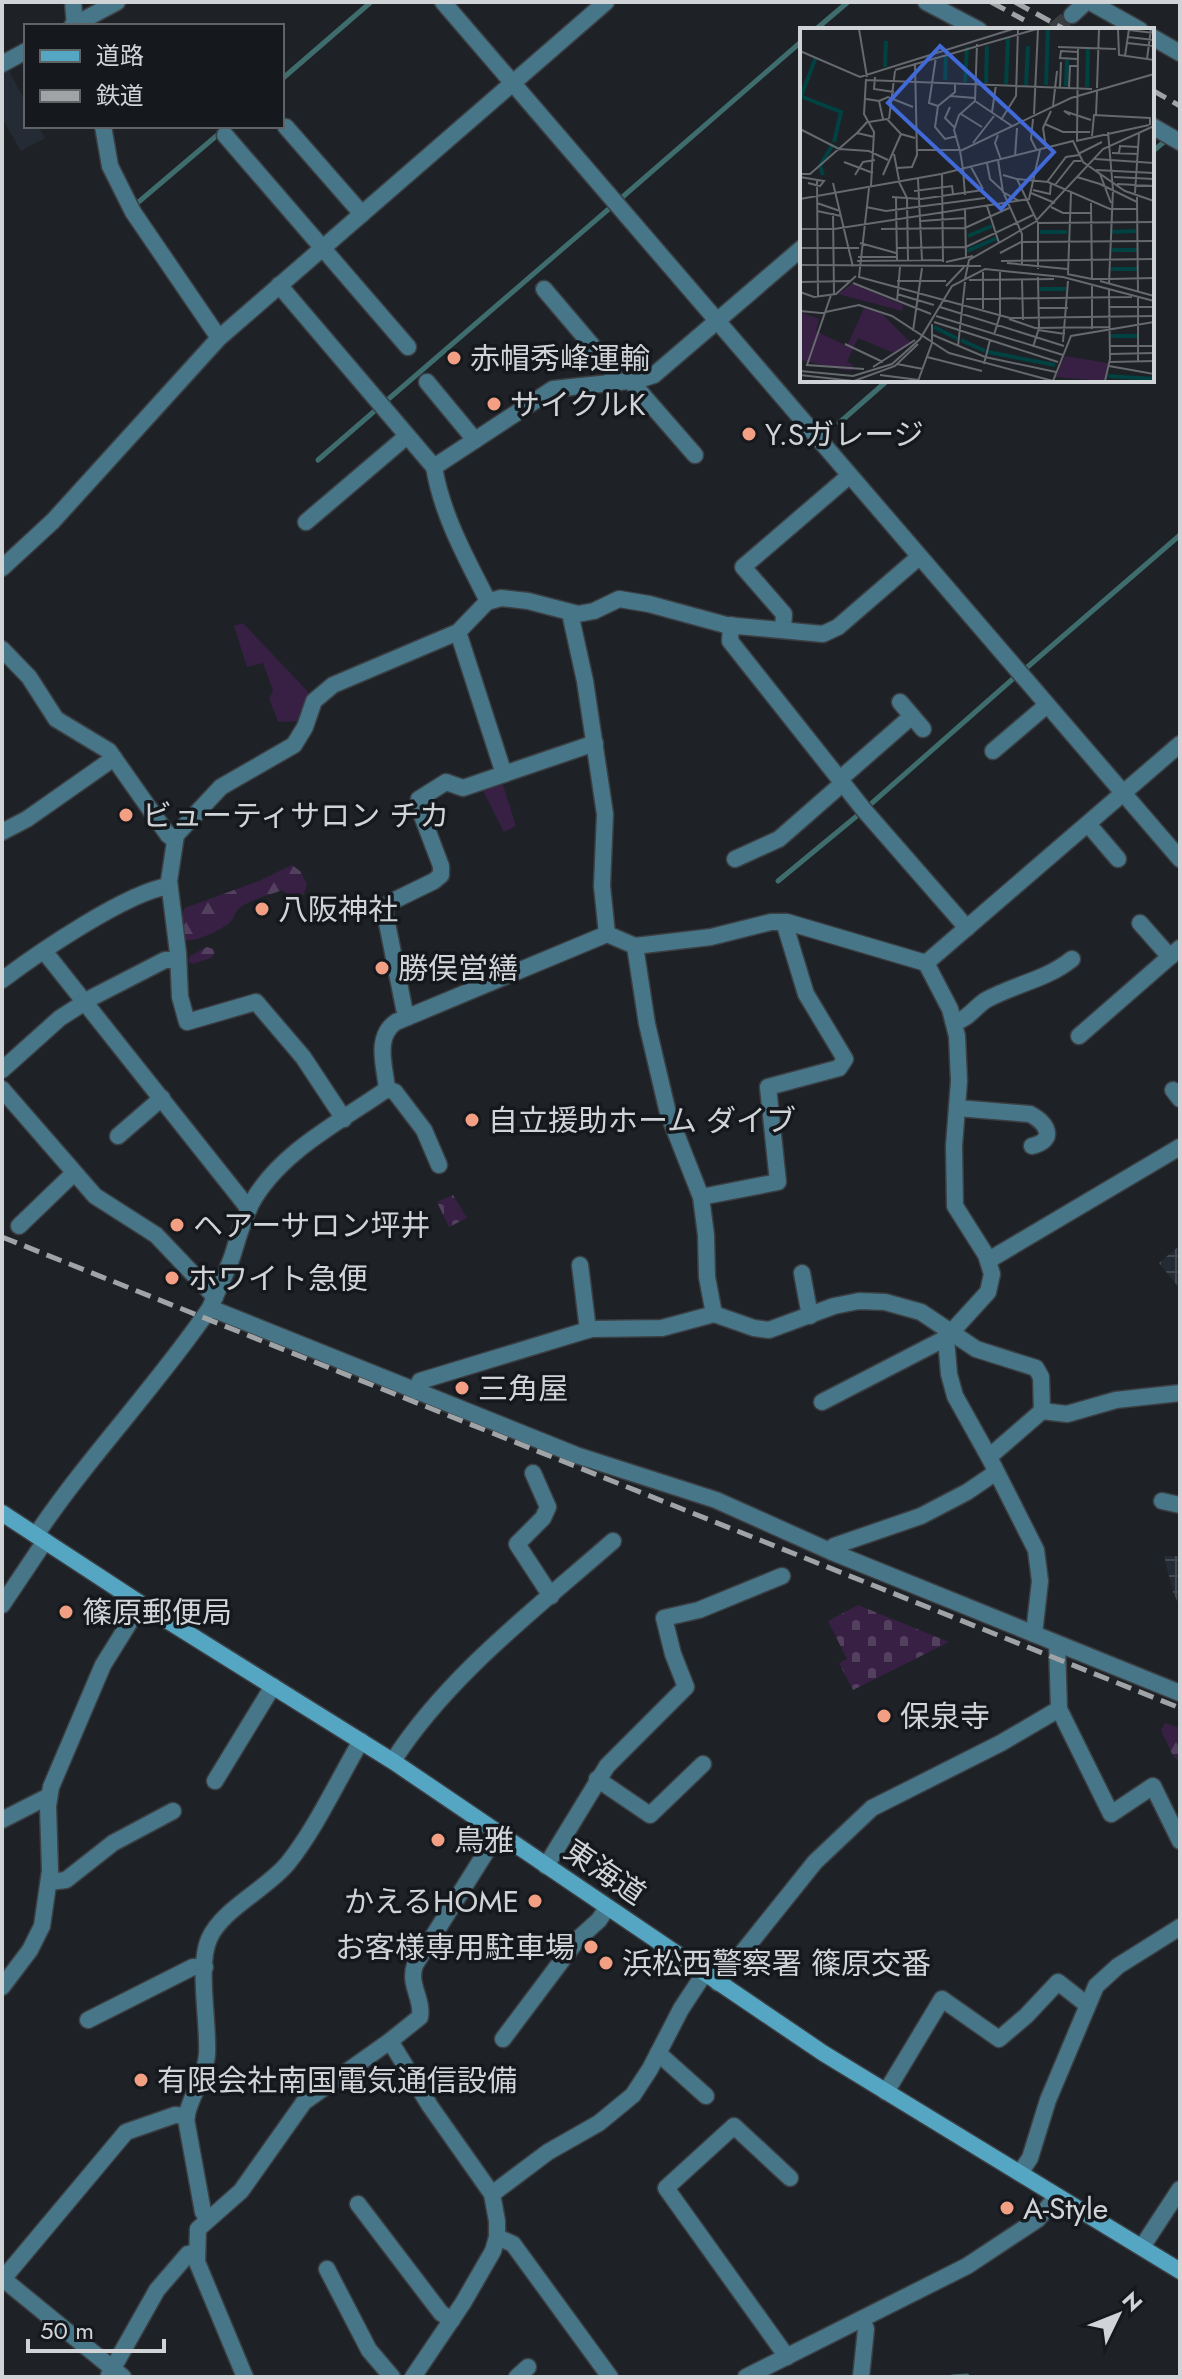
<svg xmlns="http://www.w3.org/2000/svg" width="1182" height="2379" viewBox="0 0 1182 2379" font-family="Jost,'Noto Sans JP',sans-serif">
<defs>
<pattern id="industrial-grid" width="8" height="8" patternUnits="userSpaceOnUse" patternTransform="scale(2)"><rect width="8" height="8" fill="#242b34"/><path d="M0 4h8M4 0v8" fill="none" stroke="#434951"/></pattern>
<pattern id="forest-firs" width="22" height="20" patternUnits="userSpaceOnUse" patternTransform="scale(2)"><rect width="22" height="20" fill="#372044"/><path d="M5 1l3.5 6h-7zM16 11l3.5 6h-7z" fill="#53405e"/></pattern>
<pattern id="cemetery-stones" width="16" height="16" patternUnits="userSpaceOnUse" patternTransform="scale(2)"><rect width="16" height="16" fill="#372044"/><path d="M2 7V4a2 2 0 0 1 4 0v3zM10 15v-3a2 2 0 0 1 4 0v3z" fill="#53405e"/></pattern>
</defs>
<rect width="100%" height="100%" fill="#1e2226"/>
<polygon fill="#242b34" points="7,67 26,103 26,126 38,126 45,138 21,151 5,123 2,124 2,70"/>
<g fill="url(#industrial-grid)">
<polygon points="1180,1245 1180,1289 1159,1263"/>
<polygon points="1164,1556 1180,1556 1180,1607 1173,1592"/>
</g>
<g fill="#372044">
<polygon points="243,623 311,695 301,721 278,722 269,698 273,691 263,663 247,667 234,626"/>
<polygon points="502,782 516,826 504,832 482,789"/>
</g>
<g fill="url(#forest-firs)">
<path d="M292 865 300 871 307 884 304 894 291 900 283 890C269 895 255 898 242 906 235 911 235 916 231 921 224 929 194 943 185 940L180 918 185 908 259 881Z"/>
<polygon points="207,947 213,949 215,952 211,958 193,964 188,962 190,956"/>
<polygon points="1165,1723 1180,1728 1180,1762 1173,1756 1161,1730"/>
</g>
<g fill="url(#cemetery-stones)">
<polygon points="453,1195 467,1218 449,1227 437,1202"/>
<polygon points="858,1605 949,1642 853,1690 839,1663 847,1659 828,1621"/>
</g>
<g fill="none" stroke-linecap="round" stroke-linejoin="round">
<g stroke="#3f6d6e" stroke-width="5">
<polyline points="815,30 848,2"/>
<polyline points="282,79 371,2"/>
<polyline points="1152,152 1165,141"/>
<polyline points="619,200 802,41"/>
<polyline points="135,205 228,126"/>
<polyline points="385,402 611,207"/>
<polyline points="839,423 888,380"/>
<polyline points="318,460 378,408"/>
<polyline points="1024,670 1180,535"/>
<polyline points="872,803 1015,677"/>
<polyline points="778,881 858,815"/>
<polyline points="952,2377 967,2376"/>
</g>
<polyline stroke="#393d41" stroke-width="16" stroke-dasharray="16 8" stroke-linecap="butt" points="1054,30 1072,15"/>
<g stroke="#3b3e42" stroke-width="19">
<g id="street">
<polyline points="73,2 75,26"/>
<polyline points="443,2 1180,859"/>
<polyline points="926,2 979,30"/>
<polyline points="1090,2 1140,30"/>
<polyline points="1072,15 1086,2"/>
<polyline points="72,26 117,2"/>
<polyline points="1152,37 1180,53"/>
<polyline points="2,64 26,51"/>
<polyline points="103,126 110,166 133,212 219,338"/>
<polyline points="1152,126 1180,142"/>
<polyline points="286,127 362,214"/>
<polyline points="225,135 408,347"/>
<polyline points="279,285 434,467"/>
<polyline points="544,289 612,369 613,382"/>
<polyline points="634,380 634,385 695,455"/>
<polyline points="427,382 475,440"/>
<polyline points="306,522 407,436"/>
<polyline points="2,568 53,521 219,338 606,2"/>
<path d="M488 601C466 558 442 515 434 467L553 389 638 380 654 375 802 248"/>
<polyline points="570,613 585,681 605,814 602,886 607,934"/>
<polyline points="731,625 730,641 864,810 967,928"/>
<polyline points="783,628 784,614 743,567 849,476"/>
<polyline points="458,632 504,774"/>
<polyline points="2,649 29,677 56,719 109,751 168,835 175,840"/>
<polyline points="900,702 923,729"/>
<polyline points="993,751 1047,705"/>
<polyline points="840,779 912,716"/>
<polyline points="1088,824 1118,859"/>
<polyline points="2,832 27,819 114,758"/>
<polyline points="735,859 779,839 843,783"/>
<polyline points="1140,923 1170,957"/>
<polyline points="635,946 647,1024 668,1113 701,1197 706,1235 707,1277 714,1314"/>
<polyline points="44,951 249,1209"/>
<polyline points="926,963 950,1009 957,1036 959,1081 954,1146 955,1206 986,1255 992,1274 988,1292 946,1338 949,1374 955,1396 989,1457 1036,1550 1040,1581 1034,1634"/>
<path d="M2 980C38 953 127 892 169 886"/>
<polyline points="408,1017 404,1008 385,913 386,906 391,902 434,881 441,875 441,866 419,808 419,799 446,782 463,788 595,743"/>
<path d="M956 1022C968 1019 975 1007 986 1000 1015 984 1046 980 1072 959"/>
<polyline points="1079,1036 1180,948"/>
<polyline points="2,1070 60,1018 93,997 165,960 178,960"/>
<polyline points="2,1089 95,1196 156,1235 215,1297"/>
<polyline points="387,1089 395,1092 424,1130 439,1165"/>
<polyline points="1173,1090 1180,1099"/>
<path d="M957 1108 1030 1114C1047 1123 1057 1140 1032 1146"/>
<polyline points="344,1119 303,1057 256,1002 187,1022 180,997 178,953 169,881 176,835 221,787 294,745 305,727 314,701 333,685 458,632 487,602 501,598 528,601 578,614 594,611 619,599 649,604 726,625 823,634 838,627 919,557"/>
<polyline points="118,1136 162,1098"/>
<polyline points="701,1197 778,1182 768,1087 839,1068 845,1059 806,994 784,922"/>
<polyline points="19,1226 74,1173"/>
<polyline points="989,1260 1180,1147"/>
<polyline points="580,1265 588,1330"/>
<polyline points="802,1273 810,1316"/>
<path d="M210 1308C217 1291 226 1274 232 1257 238 1239 242 1221 251 1204 279 1152 340 1122 387 1089 385 1067 374 1037 396 1022L607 934 635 946 711 937 771 922H787L926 963 1180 744"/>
<polyline points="416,1391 420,1381 591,1329 662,1328 714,1314 754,1328 769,1330 834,1306 859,1301 885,1302 921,1312 976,1349 1036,1368 1041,1377 1042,1411"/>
<polyline points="822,1402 946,1338"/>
<polyline points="989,1457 1042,1411 1067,1414 1116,1400 1180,1393"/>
<polyline points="533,1473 548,1507 543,1518 517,1544 551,1596"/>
<polyline points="1162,1501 1180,1505"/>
<path d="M36 1535C89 1456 156 1387 210 1308L576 1455 716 1500 832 1552 1180 1693"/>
<polyline points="832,1552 834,1546 921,1516 967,1492 995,1473"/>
<polyline points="2,1605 45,1541"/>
<polyline points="1057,1644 1059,1709 1111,1814 1153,1786 1180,1841"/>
<path d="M393 1761C447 1676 538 1607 613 1541"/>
<polyline points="597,1779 650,1815 703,1764"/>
<polyline points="215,1781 273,1686"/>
<polyline points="2,1820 49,1796"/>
<polyline points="546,1866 607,1766 686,1687 673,1654 664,1618 699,1610 782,1576"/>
<polyline points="49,1882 66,1880 113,1843 173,1811"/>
<polyline points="718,1983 815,1862 872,1808 1001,1743 1059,1709"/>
<polyline points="2,1987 30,1950 42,1926 50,1871 48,1806 51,1787 103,1665 141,1604"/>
<polyline points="88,2020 193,1967 205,1967"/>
<polyline points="503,2039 578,1939 599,1920 607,1908"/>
<polyline points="390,2041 430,2106 492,2194 497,2221 497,2237 493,2251 463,2303 413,2377"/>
<polyline points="658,2053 706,2096"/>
<polyline points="886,2092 942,1999 999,2039 1026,2016 1058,1982 1086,2004"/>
<polyline points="1020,2173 1030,2158 1048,2100 1096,1986 1118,1966 1180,1927"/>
<polyline points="492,2194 548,2152 599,2123 633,2095 650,2069 681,2009 704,1974"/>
<polyline points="358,2204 441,2313 452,2320"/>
<path d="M208 2219 203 2212 186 2119C189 2097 205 2079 207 2055 209 2023 197 1967 209 1939 222 1909 267 1889 288 1863 316 1828 338 1780 361 1741"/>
<polyline points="497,2237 513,2244 610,2377"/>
<polyline points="1142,2247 1180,2189"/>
<polyline points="327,2269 369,2350 392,2377"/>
<polyline points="2,2278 123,2377"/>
<polyline points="3,2279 126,2132 175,2115 187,2116"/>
<polyline points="787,2357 666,2188 734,2126 790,2178"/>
<polyline points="109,2375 157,2290 188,2254 196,2253"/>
<path d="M245 2377 197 2262 198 2229 241 2191 304 2102 390 2041 420 2017C423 1998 408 1985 415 1965L498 1833"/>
<polyline points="517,2377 528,2367"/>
<polyline points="746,2377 967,2266 1038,2219 1057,2196"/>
<polyline points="861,2377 866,2329 862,2319"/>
</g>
</g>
<g stroke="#3b3e42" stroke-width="19">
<polyline id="secondary" points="2,1513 141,1604 394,1762 823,2053 1180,2271"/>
</g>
<use href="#street" stroke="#467688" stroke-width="16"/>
<use href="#secondary" stroke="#55a6c3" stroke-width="16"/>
<g stroke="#a1a4a7" stroke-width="5" stroke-dasharray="16 8" stroke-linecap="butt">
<polyline points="991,2 1024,20"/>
<polyline points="1015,2 1066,30"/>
<polyline points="1152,90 1180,106"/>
<polyline points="2,1237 1180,1708"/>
</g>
</g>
<g fill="#f39f83" stroke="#15191d" stroke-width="3">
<circle cx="454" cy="358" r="8"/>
<circle cx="494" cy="404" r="8"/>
<circle cx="749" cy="434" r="8"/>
<circle cx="126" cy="815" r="8"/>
<circle cx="262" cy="909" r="8"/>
<circle cx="382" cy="968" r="8"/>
<circle cx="472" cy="1120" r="8"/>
<circle cx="177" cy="1225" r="8"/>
<circle cx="172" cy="1278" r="8"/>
<circle cx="462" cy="1388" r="8"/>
<circle cx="66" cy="1612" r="8"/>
<circle cx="884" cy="1716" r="8"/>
<circle cx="438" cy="1840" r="8"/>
<circle cx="535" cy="1901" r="8"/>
<circle cx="591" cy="1947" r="8"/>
<circle cx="606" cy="1963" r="8"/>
<circle cx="141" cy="2080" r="8"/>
<circle cx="1007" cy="2208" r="8"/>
</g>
<g text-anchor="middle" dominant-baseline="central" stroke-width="7" stroke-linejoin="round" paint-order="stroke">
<g font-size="30" fill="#d1d4d7" stroke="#15191d" text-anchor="start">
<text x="470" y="358">赤帽秀峰運輸</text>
<text x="510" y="404">サイクルK</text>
<text x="765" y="434">Y.Sガレージ</text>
<text x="142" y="815">ビューティサロン チカ</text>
<text x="278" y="909">八阪神社</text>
<text x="398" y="968">勝俣営繕</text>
<text x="488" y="1120">自立援助ホーム ダイブ</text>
<text x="193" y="1225">ヘアーサロン坪井</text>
<text x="188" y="1278">ホワイト急便</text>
<text x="478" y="1388">三角屋</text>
<text x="82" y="1612">篠原郵便局</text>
<text x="900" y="1716">保泉寺</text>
<text x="454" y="1840">鳥雅</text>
<text x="519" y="1901" text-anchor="end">かえるHOME</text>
<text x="575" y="1947" text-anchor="end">お客様専用駐車場</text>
<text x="622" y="1963">浜松西警察署 篠原交番</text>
<text x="157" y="2080">有限会社南国電気通信設備</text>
<text x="1023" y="2208">A-Style</text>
</g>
<g font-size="30" fill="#d1d4d7" stroke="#15191d">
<text transform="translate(605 1872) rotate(34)">東海道</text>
</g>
</g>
<g transform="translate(800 28)">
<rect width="354" height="354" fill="#1e2226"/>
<path d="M52 256 103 277 102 283 38 266ZM64 280 82 286 110 314 96 326 58 310 47 334 53 337 51 343 0 332V284L19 291 16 303 47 318ZM265 328 308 335 304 353 256 349Z" fill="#372044"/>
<path fill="none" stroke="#004141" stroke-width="4" d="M85 39 86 13M145 52 146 27M165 54 167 19M186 55 187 18M206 56 208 10M226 57 228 18M246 57 248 1M266 58 267 32M287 59 288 21M0 68 41 84 34 114M1 68 16 29M23 147 20 138 33 116M240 204H267M311 204 336 203M168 208 192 198M312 222H337M167 223 197 210M311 241H337M240 261H266M134 299 158 311M311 308H337M161 312 185 323M188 324 255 337M308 348 354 351"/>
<path fill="none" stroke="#66696d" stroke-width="2" d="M59 1 67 49M318 1 319 27 354 32M329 2 354 5M328 9 354 12M327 15 354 18M258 19 316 21M0 23 60 49 213 1M325 28 329 1M136 29 129 75 138 78M277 31 260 30 261 23 278 24M347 31 351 1M95 42 237 1M75 49 74 61 94 64M66 51 64 86 74 104 71 158M66 52 292 61M155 56V64L138 78 135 99 145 111 157 108M260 59 261 34M269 60 270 38H277M297 60 299 1M150 68 175 70M66 71 79 73 83 91M79 73 88 69 113 79M175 73 212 98M253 78 257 43M150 79 145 90 155 100M192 84 196 57M161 86 182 99M234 86 238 1M270 87 264 83 291 92M296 87 297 63M89 91 95 43M233 91 231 111 237 123M201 92 216 68 218 1M68 93 57 105 74 109M69 94 87 91 101 106 115 110M245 96 263 104H290M0 101 39 121 69 123 88 132M308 104 313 162 309 255M198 107 195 115 201 132M292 108 294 87 350 90V97M277 112 278 20M276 113 349 97M173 115 194 88M246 120 243 100 251 83M118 122H159M160 123 154 102 159 87 175 73 177 16M312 125 338 126M319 125 320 118 338 119M94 126 99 152M278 126 302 114M215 129 217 100M295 131 354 135M198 132 203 164 219 173M44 134 73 145M187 135 190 151 203 163M171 139 183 161M97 140 112 139 117 127 115 35M163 141 160 123 271 70 354 46M163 141 165 167M296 142 354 145M0 146H10L57 105M142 146 143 234M300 146 311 175M55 147 63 134 75 132M83 147 101 106M203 147 217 151 238 195V241M0 149 24 153 20 158 8 155M277 149 300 156M314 149 354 151M118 151 122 232M217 151 248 154 310 181H337M17 152 18 268M99 154 107 170 108 232M247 154 266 129 279 127M33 155 53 239M300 156 337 174M317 156 354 158M255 157 274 133H281M69 160 59 249 210 290 354 288M233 162 250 166 251 155M114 163 152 158 153 166M231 165 255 175M335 165 339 106M204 166 222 206V237M92 169 121 171 183 162M337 169 338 265M96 170 97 232M0 171 141 146 273 113 283 134 325 163 354 173M17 175 40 183M291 175 292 251H308M187 178 199 215M66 179 86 183 185 170M251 179 263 185H291M165 180 166 230M17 183 41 188M33 185 34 266M121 193 165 190M238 195 354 194M0 201H34L229 171 240 122M81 201 165 200 209 180M60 215 96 225M0 220H59M97 220 166 219 233 187M200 225 221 214 354 213M58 229H97M57 233 143 232M201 233 354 231M146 234 173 228M207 235 267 241M0 237 181 238M183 244V281M268 245 271 165M267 246 292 251M165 251 169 232 235 194 303 121 354 98M310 251 354 250M169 252 254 251M222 252 223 292M97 253H146M300 253 354 268M0 254 50 253M53 255 131 286M146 258 164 239M292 258V301M0 264 14 269 36 266 56 248M97 266 134 277M31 267 7 337 64 341M338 268V333M166 271 332 269M97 274 100 239M140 279 264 318M309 279H354M238 280H268M0 283 21 285 59 277 92 288 149 325 253 353M136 288 263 327M209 291 235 300 310 299M134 294 258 334M238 302 265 306M113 303 122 240M133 307 185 329 256 344M194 307 200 287V244M263 314 268 253M45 316 83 334M158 318 165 254M310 318H354M233 319 239 300 238 249M310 326 354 325M127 329 182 343M310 334 354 333M97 336 123 341M184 336 190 312M309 338 354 346M73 339 115 312M0 343 53 348 92 336 120 311 152 258 185 241 263 249 354 273M0 347 53 353M80 347 119 352M54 353 95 338 118 316M118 353 132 315V296M253 353 271 308 354 294M305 353 310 331 309 262"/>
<path fill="#4169d8" fill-opacity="0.15" stroke="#4169d8" stroke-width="4" d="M140 18 254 124 201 181 88 75Z"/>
<rect width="354" height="354" fill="none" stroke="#d1d4d7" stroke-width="4"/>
</g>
<rect width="1182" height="2379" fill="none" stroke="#d1d4d7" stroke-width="8"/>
<rect x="24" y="24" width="260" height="104" fill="#15191d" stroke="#606467" stroke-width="2"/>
<rect x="40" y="50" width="40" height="12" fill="#55a6c3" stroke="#606467" stroke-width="2"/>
<text x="96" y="64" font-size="24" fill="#d1d4d7">道路</text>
<rect x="40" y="90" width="40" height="12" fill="#a1a4a7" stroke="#606467" stroke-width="2"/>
<text x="96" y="104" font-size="24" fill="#d1d4d7">鉄道</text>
<g transform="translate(1118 2315) rotate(47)" stroke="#15191d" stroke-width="6" paint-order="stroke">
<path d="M0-6L14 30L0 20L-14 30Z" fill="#d1d4d7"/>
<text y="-12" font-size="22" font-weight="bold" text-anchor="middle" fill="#d1d4d7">N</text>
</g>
<path d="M28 2339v12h136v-12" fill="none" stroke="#d1d4d7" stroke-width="4"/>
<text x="40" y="2339" font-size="24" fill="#d1d4d7" stroke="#15191d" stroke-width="6" paint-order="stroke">50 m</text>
</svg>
